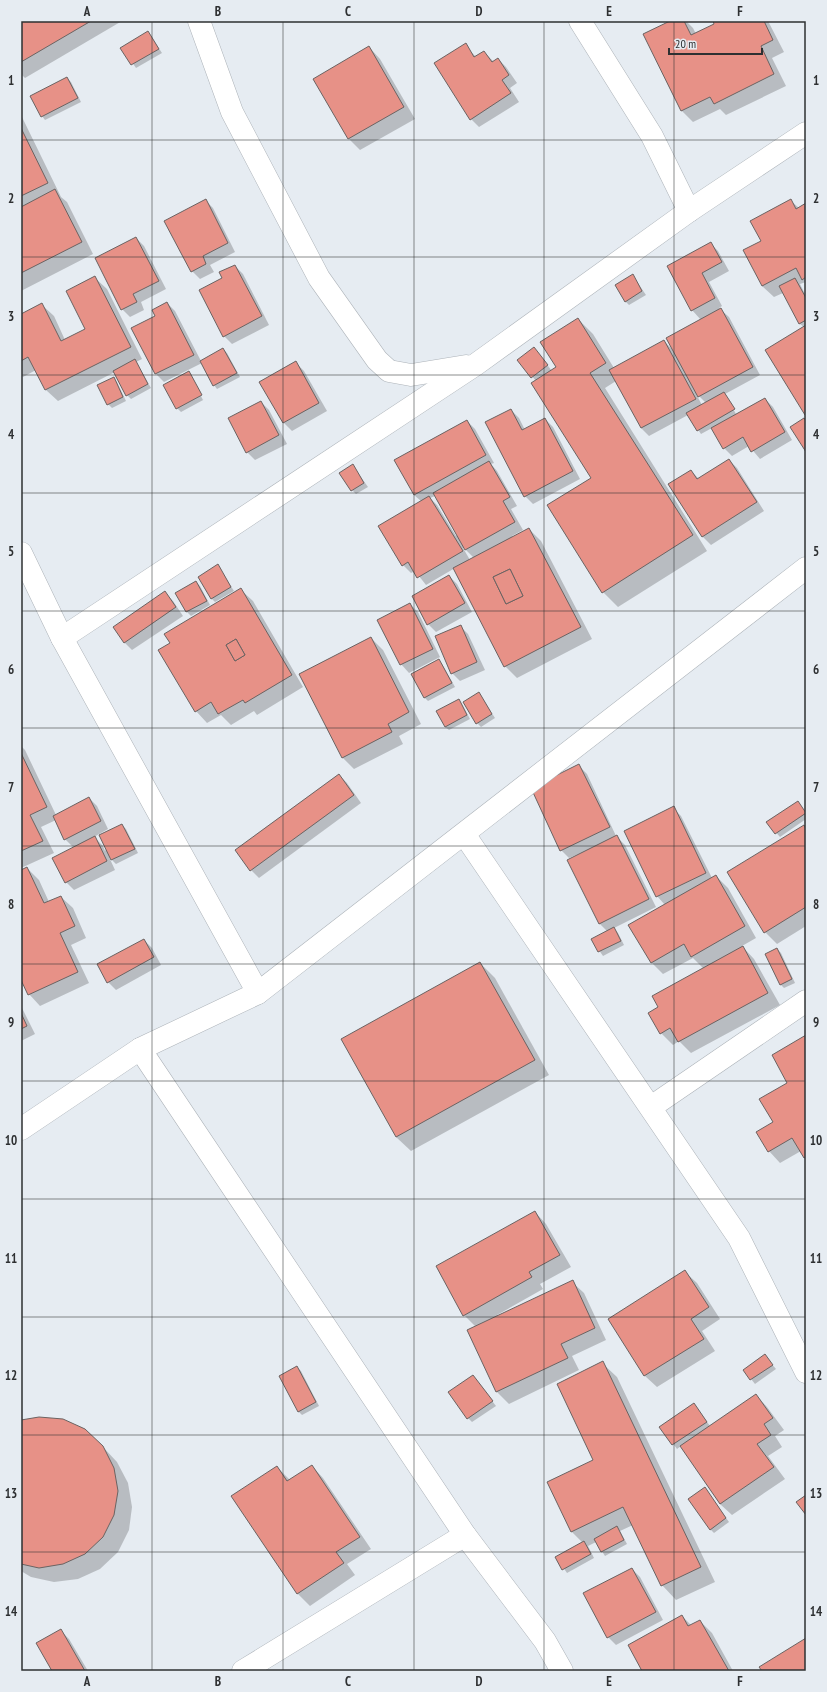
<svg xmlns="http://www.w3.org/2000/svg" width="827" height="1692" viewBox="0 0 827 1692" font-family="'PT Sans Narrow',sans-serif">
<rect width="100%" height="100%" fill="#e6ecf2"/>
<g fill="#0003" fill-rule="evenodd">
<polygon points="21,21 122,21 25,78 21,74"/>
<polygon points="672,21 686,21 693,28 696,34 715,24 714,21 768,21 784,52 772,58 786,86 726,115 720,109 693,122 681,110"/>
<polygon points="148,32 162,53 136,68 122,48"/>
<polygon points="465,45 476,57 484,52 494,62 498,59 506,67 517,83 510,88 519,102 479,127 471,119"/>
<polygon points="369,47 380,59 415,119 360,150 348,138"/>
<polygon points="67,78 71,82 81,102 45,120 42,116"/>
<polygon points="21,115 61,197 67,202 93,254 21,291"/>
<polygon points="205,200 213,208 235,252 210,265 214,272 200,279 192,271"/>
<polygon points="791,201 799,208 806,204 806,282 800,284 806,296 806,414 804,327 800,324 783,293 774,297 762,286 762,241"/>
<polygon points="136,238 144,246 166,289 141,302 144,310 130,317 122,309"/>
<path d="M710 243 718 251 729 271 709 282 722 306 719 308 729 317 760 375 725 394 727 396H726L736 414 765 399 773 407 792 440 760 459 749 446 732 456 724 448 712 428 701 434 688 415 649 436 641 428 616 381 605 388 707 551 618 607 603 592 592 478 536 381 519 360 534 348 552 371 557 367 578 319 593 334 614 368 664 341 674 351 701 320 692 310 668 266ZM696 394H697L706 403 702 405Z"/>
<polygon points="235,266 243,274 269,325 232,344 224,336 224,279"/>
<polygon points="633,276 646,295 629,305 625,301"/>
<polygon points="95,278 107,289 142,359 136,362 151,388 131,399 127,395 115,372 58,401 46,390 36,370 23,377 21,375 21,315 42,305 54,316 65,340 86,330"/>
<polygon points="167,303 175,311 201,361 223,349 227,353 240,377 217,389 214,385 202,363 164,382 156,374 156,316"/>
<polygon points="296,363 304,371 327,411 292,431 284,423 260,382"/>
<polygon points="189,372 192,375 190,375 203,400 205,399 181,412 177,408"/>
<polygon points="113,378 117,382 126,401 112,408 108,404"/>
<polygon points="261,402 269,410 287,444 255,460 247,452"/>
<polygon points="511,410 519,418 525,430 545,419 553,427 580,479 533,504 525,496"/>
<path d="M467 421 475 429 494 463 491 464 497 471 517 506 511 509 523 530 512 536 513 538 529 529 541 541 592 639 517 678 505 666 455 568 426 585 415 571 411 573 403 565 421 501 414 495ZM435 496 457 535 456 536 437 505 430 498ZM463 548H464L474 558 470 560Z"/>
<polygon points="729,460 737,468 764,511 711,545 703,537 670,485 691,471 699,479"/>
<polygon points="353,466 368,487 356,494 352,490"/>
<polygon points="218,566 234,591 215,602 211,598"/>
<polygon points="449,576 457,584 472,612 436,632 428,624"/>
<polygon points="196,582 200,586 210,605 191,616 187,612 177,593"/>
<polygon points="241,590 253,601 303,687 257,715 254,711 231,725 221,715 207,723 196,711 171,644"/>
<polygon points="165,593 173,601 183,616 132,650 124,642"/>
<polygon points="410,604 418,612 440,657 409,673 401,664 378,620"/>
<polygon points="460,626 468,634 485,670 460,681 452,673"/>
<polygon points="371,638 383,650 421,724 399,736 403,744 354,769 342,757"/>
<polygon points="438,660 442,664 455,687 428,701 425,698"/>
<polygon points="479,694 495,718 481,727 477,723"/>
<polygon points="458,700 462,704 470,719 449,730 445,727"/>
<polygon points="21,746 25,750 56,815 89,798 97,806 108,829 94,837 103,846 105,851 122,825 126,829 138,853 116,864 109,857 115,870 74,890 66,882 74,848 65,839 56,820 41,827 54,853 21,868"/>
<polygon points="579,766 587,774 616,836 625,845 656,907 614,928 618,933 624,945 603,956 592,940 608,932 599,923 582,854 581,853 569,858 561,850"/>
<polygon points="339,775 347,783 361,803 259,878 251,870 236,850"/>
<polygon points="797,802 806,813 806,819 780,837 767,822"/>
<polygon points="673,808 681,816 712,878 716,876 728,888 756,938 742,946 754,959 780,1005 691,1053 679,1041 673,1045 661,1033 660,1008 704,969 693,958 663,974 652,963 665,905 657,896"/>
<polygon points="804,827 806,829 806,926 777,944 765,932"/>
<polygon points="27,868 39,880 49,902 61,897 73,908 86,938 71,945 89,983 40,1006 29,994 21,977 21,871"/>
<polygon points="144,940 152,948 161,965 116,990 108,982"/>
<polygon points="777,949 781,953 795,983 784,988 780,984"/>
<polygon points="480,963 495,978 549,1075 411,1151 396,1137"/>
<polygon points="21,1006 35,1034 21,1041"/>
<polygon points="806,1037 806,1159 801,1151 780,1163 769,1151 774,1123"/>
<polygon points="535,1212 546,1224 571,1267 540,1284 543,1289 497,1315 498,1317 572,1282 584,1293 606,1340 572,1356 579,1370 509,1404 497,1392 468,1331 476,1327 464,1315 437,1267"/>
<polygon points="685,1272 697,1283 720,1319 702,1331 715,1351 657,1387 645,1376 610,1320"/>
<polygon points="765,1356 776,1369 755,1384 744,1370"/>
<polygon points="602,1363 617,1377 715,1582 676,1600 662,1585 633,1525 620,1531 627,1544 605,1556 596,1542 588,1546 594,1558 567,1573 556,1557 583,1543 572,1532 548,1483 595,1461"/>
<polygon points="297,1367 301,1371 319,1406 302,1415 298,1411"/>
<polygon points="473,1376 496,1406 472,1422 468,1418"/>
<polygon points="756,1395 767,1407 784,1430 775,1436 782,1447 768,1456 785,1479 732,1515 720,1504 681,1446 677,1449 661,1427 697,1408 710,1426"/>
<polygon points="21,1421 102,1446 117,1462 128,1483 132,1507 129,1530 118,1552 100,1569 78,1579 54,1582 31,1577 21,1571"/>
<polygon points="312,1466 323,1478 371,1549 347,1564 355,1575 310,1606 298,1594 233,1497 277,1467 290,1480"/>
<polygon points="705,1488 729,1522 714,1533 710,1529"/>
<polygon points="632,1569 640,1577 663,1620 616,1645 608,1637"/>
<polygon points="682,1616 691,1625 700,1621 712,1633 733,1671 643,1671"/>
<polygon points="61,1631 69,1639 88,1671 54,1671"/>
</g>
<g fill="#e79187" stroke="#6b6362" fill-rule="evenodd">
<polygon points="21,21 91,21 21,62"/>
<polygon points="670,21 684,21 691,35 714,24 713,21 764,21 773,40 761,46 774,74 714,104 710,97 681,111 643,34"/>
<polygon points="148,31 159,49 131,65 120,48"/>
<polygon points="466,43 474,57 484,51 492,62 498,58 509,75 502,80 511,93 470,120 434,63"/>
<polygon points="369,46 404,107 348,139 313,79"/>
<polygon points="67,77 78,98 41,117 30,96"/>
<polygon points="21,128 48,183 21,196"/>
<polygon points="55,189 82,242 21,273 21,207"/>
<polygon points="206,199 228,243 203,256 206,264 191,272 164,221"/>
<polygon points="791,199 796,209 806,203 806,277 802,280 796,268 762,286 743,250 761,241 750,221"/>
<polygon points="136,237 159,281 133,294 137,302 121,310 95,258"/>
<polygon points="711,242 722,262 702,273 715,298 691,311 667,266"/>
<polygon points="235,265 262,316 223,337 199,290 222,278 219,272"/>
<polygon points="633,274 642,291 625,302 615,285"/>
<polygon points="95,276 131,347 45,390 28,357 21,361 21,314 42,303 61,341 85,329 66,291"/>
<polygon points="795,278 806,298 806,320 799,324 779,286"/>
<polygon points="167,302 194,355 155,374 131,328 155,316 152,310"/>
<polygon points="721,308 753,367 698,397 666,338"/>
<polygon points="578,318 606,363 590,373 693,535 602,593 547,505 591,478 531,383 556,367 540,342"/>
<polygon points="806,325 806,414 805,415 765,350"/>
<polygon points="664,340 696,399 641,428 609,370"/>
<polygon points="534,347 548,365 531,378 517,360"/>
<polygon points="223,348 237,373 213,386 200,361"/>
<polygon points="135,359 148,384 126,396 113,371"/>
<polygon points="296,361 319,403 283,423 259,382"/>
<polygon points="189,371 202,395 176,409 163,385"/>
<polygon points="114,377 123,397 107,405 97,385"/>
<polygon points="724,392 735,409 697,431 686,413"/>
<polygon points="765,398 785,432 751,452 743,437 723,449 711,428"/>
<polygon points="261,401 279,435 246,453 228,418"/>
<polygon points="511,409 522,430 545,418 573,471 524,497 485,422"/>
<polygon points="804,418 806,421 806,452 790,427"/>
<polygon points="467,420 486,455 414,495 394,460"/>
<polygon points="729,459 757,502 702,537 668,484 691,470 697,479"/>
<polygon points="489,461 510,497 503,501 515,522 465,550 433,493"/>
<polygon points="353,464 364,483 351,491 339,473"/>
<polygon points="429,496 463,551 417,578 408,562 402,566 378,526"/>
<path d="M529 528 581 627 504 667 453 568ZM510 569 523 596 506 604 493 577Z"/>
<polygon points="218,564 231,587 211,599 198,577"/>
<polygon points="510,569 523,596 506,604 493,577"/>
<polygon points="449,575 465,603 427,625 412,596"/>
<polygon points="196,581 207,601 186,612 175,593"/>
<path d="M241 588 292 675 245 703 243 700 218 714 211 702 195 712 158 650 170 643 164 634ZM236 639 245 655 235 661 226 645Z"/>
<polygon points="165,591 176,607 124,643 113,627"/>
<polygon points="410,603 433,649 400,665 377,620"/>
<polygon points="461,625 477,662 451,674 435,636"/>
<polygon points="371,637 409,712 388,724 392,732 342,758 299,674"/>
<polygon points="236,639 245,655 235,661 226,645"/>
<polygon points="439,659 452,683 424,698 411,674"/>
<polygon points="479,692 492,714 476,724 463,702"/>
<polygon points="459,699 467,715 445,727 436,711"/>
<polygon points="21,753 47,807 30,815 43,841 21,851"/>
<polygon points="579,764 610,827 560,851 531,788"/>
<polygon points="339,774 354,795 250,871 235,850"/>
<polygon points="89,797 101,821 64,840 53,816"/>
<polygon points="798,801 806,813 775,834 766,822"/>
<polygon points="674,806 706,873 656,897 624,831"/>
<polygon points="122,824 135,849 111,860 99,835"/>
<polygon points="804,825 806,829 806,907 764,933 727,872"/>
<polygon points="617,835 649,899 599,924 567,860"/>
<polygon points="95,836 107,861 65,883 52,858"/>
<polygon points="27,867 44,903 61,896 75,926 60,933 78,972 28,995 21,980 21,870"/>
<polygon points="716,875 745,926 691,957 684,944 651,963 628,925"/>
<polygon points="614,927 621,941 598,952 591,939"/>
<polygon points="144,939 154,957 107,983 97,964"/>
<polygon points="743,946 768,993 678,1042 670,1028 660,1034 648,1013 658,1007 652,996"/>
<polygon points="777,948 792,979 780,985 765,954"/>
<polygon points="480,962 535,1060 396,1137 341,1039"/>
<polygon points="21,1013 27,1026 21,1029"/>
<polygon points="806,1035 806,1157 804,1158 792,1138 768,1152 756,1132 773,1122 759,1099 787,1083 772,1055"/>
<polygon points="535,1211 560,1255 529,1272 532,1277 463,1316 436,1266"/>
<polygon points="685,1270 709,1307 691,1319 704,1339 644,1376 608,1319"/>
<polygon points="573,1280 595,1328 561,1344 568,1358 496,1392 467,1330"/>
<polygon points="765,1354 773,1365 750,1380 743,1370"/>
<polygon points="603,1361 701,1567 661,1586 623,1507 571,1532 547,1482 593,1460 557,1384"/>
<polygon points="297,1366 316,1402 298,1412 279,1376"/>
<polygon points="473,1375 493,1401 467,1419 448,1392"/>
<polygon points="756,1394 773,1418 764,1424 771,1435 757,1444 774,1467 720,1504 680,1446"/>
<polygon points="694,1403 707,1422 672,1445 659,1427"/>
<polygon points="39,1417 63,1419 85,1429 103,1446 114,1468 118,1491 114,1515 103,1537 85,1554 63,1564 39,1568 21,1564 21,1420"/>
<polygon points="312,1465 360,1537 336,1552 344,1563 297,1594 231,1496 277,1466 287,1481"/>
<polygon points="705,1487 726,1518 710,1530 688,1499"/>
<polygon points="806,1495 806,1515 796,1502"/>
<polygon points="617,1526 624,1540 601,1552 594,1539"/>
<polygon points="584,1541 591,1554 562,1570 555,1557"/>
<polygon points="632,1568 656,1612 607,1638 583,1593"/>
<polygon points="682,1615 688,1626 700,1620 729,1671 642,1671 628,1645"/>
<polygon points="61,1629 85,1671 52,1671 36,1643"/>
<polygon points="806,1638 806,1671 762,1671 759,1667"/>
</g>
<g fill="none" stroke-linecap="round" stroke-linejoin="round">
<g stroke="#adb3b9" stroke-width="23">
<g id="minor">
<polyline points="199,21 232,112 319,278 377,360 389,371 411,375 466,366"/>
<polyline points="580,21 652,136 689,211"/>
<polyline points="21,553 62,638 258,993 806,568"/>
<polyline points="62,638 475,365 689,211 806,133"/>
<polyline points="464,834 739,1238 806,1372"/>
<polyline points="140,1049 465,1535 545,1641 562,1671"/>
<polyline points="651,1107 806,1001"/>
<polyline points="243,1671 465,1535"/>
</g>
</g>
<g stroke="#adb3b9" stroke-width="23">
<polyline id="tertiary" points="21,1129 140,1049 258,993"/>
</g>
<use href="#minor" stroke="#fff" stroke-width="22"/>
<use href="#tertiary" stroke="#fff" stroke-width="22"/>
</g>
<path fill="none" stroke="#2e3032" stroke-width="1" stroke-opacity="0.55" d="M152 21V1671M283 21V1671M414 21V1671M544 21V1671M674 21V1671M21 140H806M21 257H806M21 375H806M21 493H806M21 611H806M21 728H806M21 846H806M21 964H806M21 1081H806M21 1199H806M21 1317H806M21 1435H806M21 1552H806"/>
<rect width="827" height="1692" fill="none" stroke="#e6ecf2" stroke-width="44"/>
<path d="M669 48v6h93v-6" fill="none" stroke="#2e3032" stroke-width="2"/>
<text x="675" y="48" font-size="12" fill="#2e3032" stroke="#e6ecf2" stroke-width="3" paint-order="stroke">20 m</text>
<rect x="22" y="22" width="783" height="1648" fill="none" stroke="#2e3032" stroke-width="1.5"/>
<g font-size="13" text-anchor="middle" font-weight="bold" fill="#2e3032">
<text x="87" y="16">A</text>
<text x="218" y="16">B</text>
<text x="348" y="16">C</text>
<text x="479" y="16">D</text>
<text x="609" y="16">E</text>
<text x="740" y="16">F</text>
<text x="11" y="85">1</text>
<text x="816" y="85">1</text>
<text x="11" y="203">2</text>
<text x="816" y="203">2</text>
<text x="11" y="321">3</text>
<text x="816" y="321">3</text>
<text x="11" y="439">4</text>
<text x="816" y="439">4</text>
<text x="11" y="556">5</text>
<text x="816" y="556">5</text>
<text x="11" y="674">6</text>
<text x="816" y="674">6</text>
<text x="11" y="792">7</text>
<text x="816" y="792">7</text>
<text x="11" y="909">8</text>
<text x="816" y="909">8</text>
<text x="11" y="1027">9</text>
<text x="816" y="1027">9</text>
<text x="11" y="1145">10</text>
<text x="816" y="1145">10</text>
<text x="11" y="1263">11</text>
<text x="816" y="1263">11</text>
<text x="11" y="1380">12</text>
<text x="816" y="1380">12</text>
<text x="11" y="1498">13</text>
<text x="816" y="1498">13</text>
<text x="11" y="1616">14</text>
<text x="816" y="1616">14</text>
<text x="87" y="1686">A</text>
<text x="218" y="1686">B</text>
<text x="348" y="1686">C</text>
<text x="479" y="1686">D</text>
<text x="609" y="1686">E</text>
<text x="740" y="1686">F</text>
</g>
</svg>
